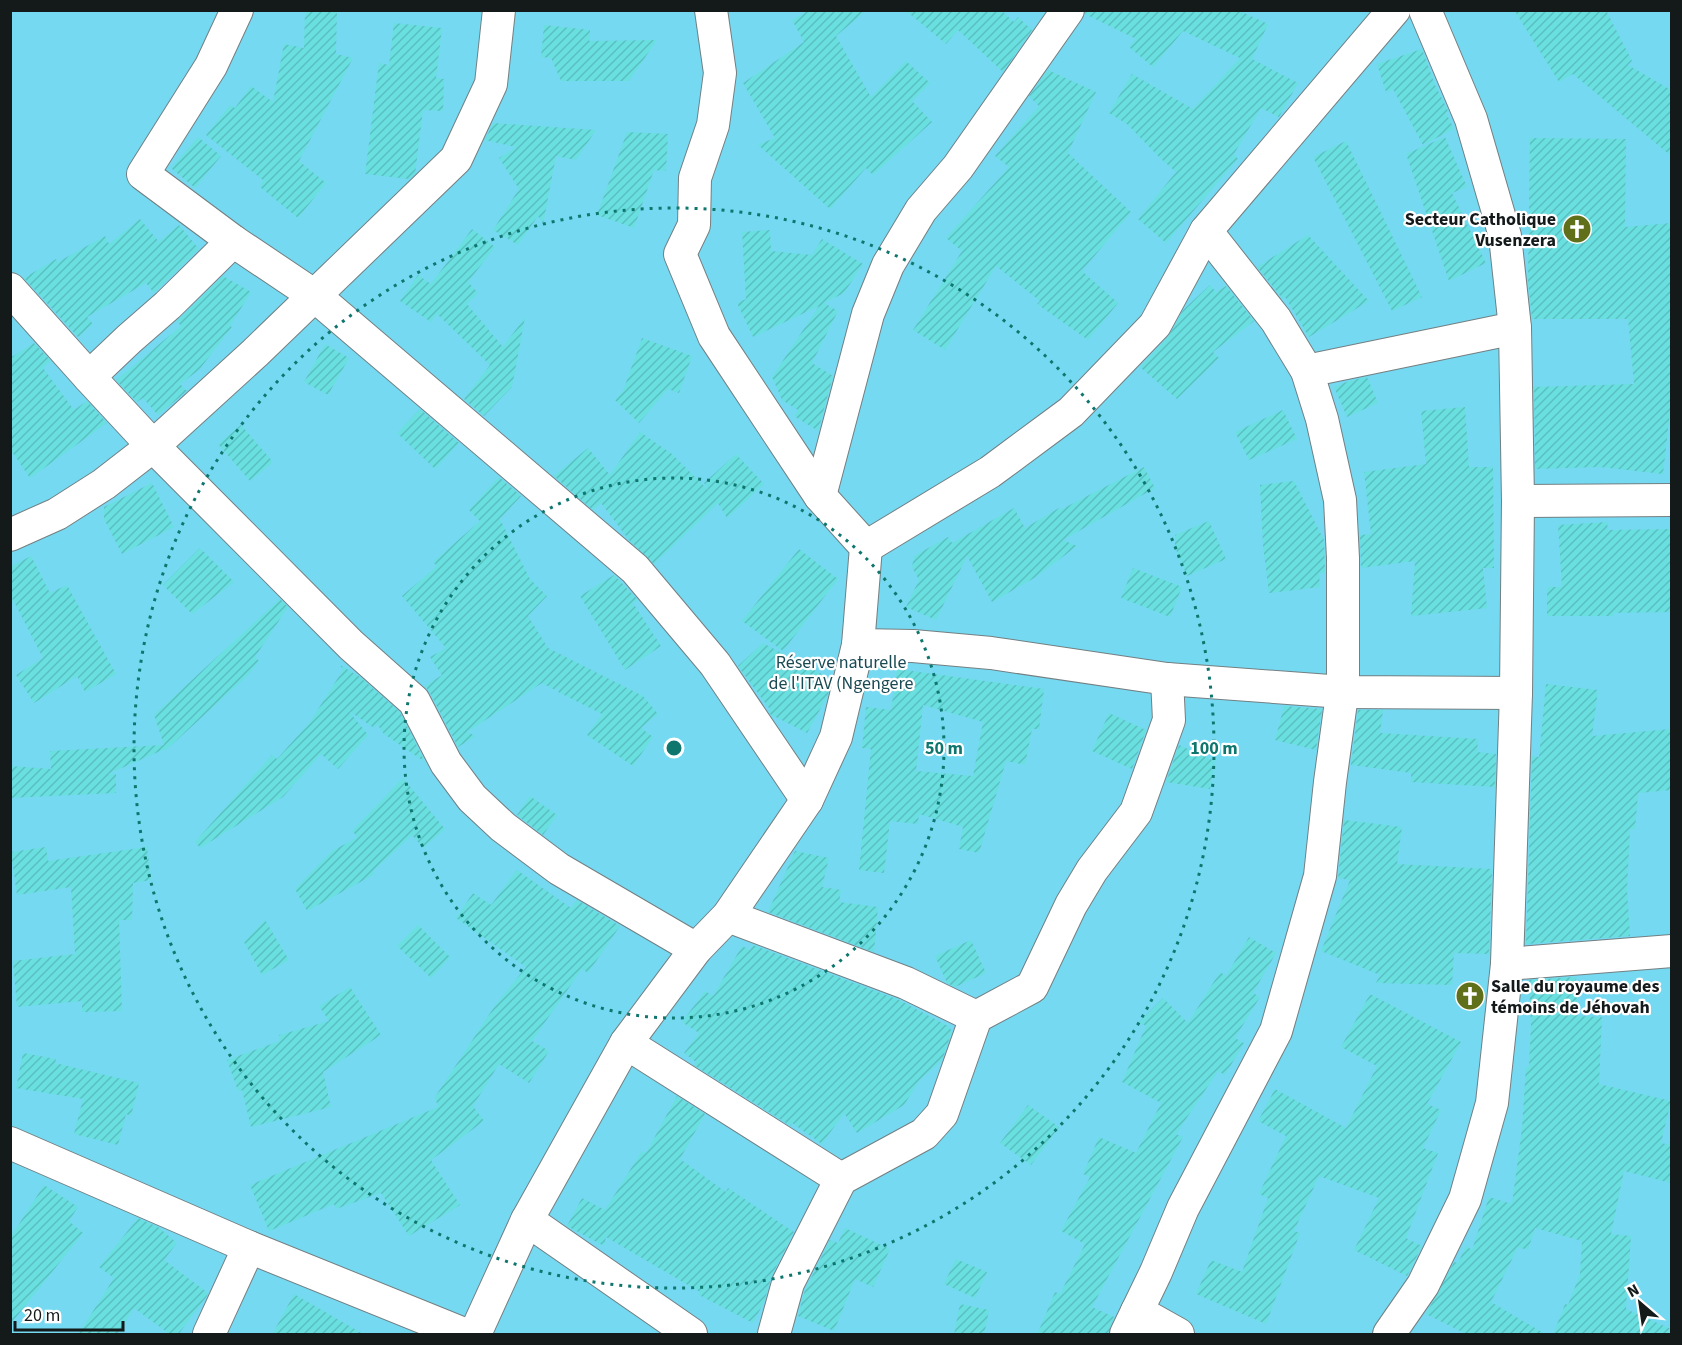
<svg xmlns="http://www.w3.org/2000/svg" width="1682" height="1345" viewBox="0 0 1682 1345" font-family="'Source Sans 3',sans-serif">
<defs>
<pattern id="building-hatch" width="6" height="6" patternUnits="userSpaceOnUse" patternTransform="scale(1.5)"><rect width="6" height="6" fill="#69dfe0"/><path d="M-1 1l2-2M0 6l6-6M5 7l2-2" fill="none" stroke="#5abfc0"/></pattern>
</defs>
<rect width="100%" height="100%" fill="#e9f7fa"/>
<rect fill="#75d9f1" x="11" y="11" width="1660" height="1323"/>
<g fill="url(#building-hatch)" fill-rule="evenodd">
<polygon points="305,10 337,10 336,54 353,58 299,161 326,183 298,218 260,187 263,180 206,135 230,105 235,108 251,86 273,102 284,44 304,48"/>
<polygon points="809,10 867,10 836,36 871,97 906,61 930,83 912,101 932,122 873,175 866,168 830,209 758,145 775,138 743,83 804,42 792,20"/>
<polygon points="905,10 1001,10 1014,22 1018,17 1032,30 1003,72 958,30 946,44"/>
<polygon points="1086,10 1238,10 1268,24 1252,59 1298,83 1279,117 1261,108 1234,154 1238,159 1166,243 1138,219 1176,172 1160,158 1127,124 1109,113 1132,74 1193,109 1240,58 1183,31 1153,67 1129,47 1136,39 1085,14"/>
<polygon points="1514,10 1606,10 1632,61 1628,65 1671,90 1671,156 1573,74 1559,82"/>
<polygon points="394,23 442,28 436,78 444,79 443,111 423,110 415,174 409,179 365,174 379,63 389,65"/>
<polygon points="544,25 590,30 589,41 657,40 629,81 561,81 551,58 541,57"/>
<polygon points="1422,49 1435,85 1448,111 1446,113 1454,129 1423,145 1393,89 1386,92 1377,64"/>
<polygon points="1048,70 1096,92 1068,153 1131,212 1082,271 1118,303 1088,340 1037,304 1040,301 996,266 945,350 913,330 962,251 946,238 1009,167 995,156 1039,106 1029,96"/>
<polygon points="493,123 596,130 576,160 556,156 543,224 538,216 518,245 493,230 519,189 499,158 516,147 485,140"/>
<polygon points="627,132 668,134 666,171 654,170 634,228 597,215"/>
<polygon points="198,137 221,156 195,188 171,168"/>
<polygon points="1445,137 1467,187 1452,193 1486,263 1449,281 1406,154"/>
<polygon points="1530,138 1626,139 1625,227 1671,223 1671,402 1663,474 1600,467 1535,469 1534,387 1634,384 1628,319 1532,319 1528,281"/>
<polygon points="1346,141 1422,297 1392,311 1313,157"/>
<polygon points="140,219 159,242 179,225 199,249 154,293 146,283 87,317 93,324 78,337 24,278 56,259 58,262 105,236 109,244"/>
<polygon points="472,229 495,247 468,282 478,293 467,304 503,347 525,317 512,387 484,416 464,399 490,365 437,314 431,322 400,301 418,275 431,284"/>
<polygon points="770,230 771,251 812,255 822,239 863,264 844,293 824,303 838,311 812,363 833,376 818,431 794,416 798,410 782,400 772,377 819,306 753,337 737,303 746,299 742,232"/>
<polygon points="1308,235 1369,301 1309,337 1285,297 1283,299 1257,267"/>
<polygon points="223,276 251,292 230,326 232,327 199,370 180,384 187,391 158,415 143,398 137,402 116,380 181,326 177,321"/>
<polygon points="1210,285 1216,292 1226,286 1254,321 1213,352 1219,358 1177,399 1140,367 1168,337 1183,310"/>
<polygon points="642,338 692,356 679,393 668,389 639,423 615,400 623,391"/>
<polygon points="34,343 51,361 43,368 74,410 87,401 107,423 30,478 10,449 10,358"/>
<polygon points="325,344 349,358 328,395 304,382"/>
<polygon points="1367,377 1378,403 1347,417 1334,387 1349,381"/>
<polygon points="1465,407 1469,467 1493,467 1494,568 1483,568 1487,608 1411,616 1415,561 1361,568 1360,535 1371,534 1364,472 1426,464 1421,411"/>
<polygon points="420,409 459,443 435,469 397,433"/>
<polygon points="1283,410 1297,439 1249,460 1235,432"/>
<polygon points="241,425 273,462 250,481 218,444"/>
<polygon points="640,432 672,454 709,491 704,483 736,454 764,484 727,518 718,503 654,564 629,540 601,503 593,510 554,476 588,448 610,475"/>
<polygon points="1144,467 1155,488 1063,540 1077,546 1036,577 992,602 967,556 936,620 906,607 919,580 912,567 914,556 948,537 952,543 1014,508 1025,528 1059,508 1060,510"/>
<polygon points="499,477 521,496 500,519 530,579 547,596 528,616 548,648 643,696 658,714 641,728 653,737 633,766 587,735 602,714 558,692 561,686 555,690 542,683 467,732 476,736 458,747 430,693 425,686 442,675 430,657 446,648 402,596 437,566 433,562 480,521 469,510"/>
<polygon points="1294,481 1324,540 1325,573 1319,573 1320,587 1269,593 1263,545 1260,485"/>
<polygon points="152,483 174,527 122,554 104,519 104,507"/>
<polygon points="1209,521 1226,559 1187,576 1175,547 1175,535"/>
<polygon points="1607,522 1608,530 1671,529 1671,612 1613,613 1614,616 1547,616 1547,587 1562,587 1558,525"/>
<polygon points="200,548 234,582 192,614 163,585"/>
<polygon points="799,549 838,579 783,651 742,621"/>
<polygon points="31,556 50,593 67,585 116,674 85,692 77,676 34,703 16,675 43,658 10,594 10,567"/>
<polygon points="1133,568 1182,587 1170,617 1121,598"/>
<polygon points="614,575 638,600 633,603 661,646 625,670 580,596"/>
<polygon points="280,599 288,607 255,657 259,661 248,675 165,751 165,749 108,774 116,774 116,793 10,798 10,766 51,769 50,751 164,745 154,715"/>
<polygon points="763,643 831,679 828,695 807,733 770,714 769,708 738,666"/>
<polygon points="340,665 360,677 400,712 425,762 384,734 377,724 374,728 349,711 368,735 338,769 321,754 283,797 200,848 195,842 272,755 277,759 310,722 343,670"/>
<path d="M897 669 1044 689 1039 729H1032L1025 765 1006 761 979 853 959 849 963 827 919 814 918 824 890 821 884 873 859 870 871 749 862 748 866 707 891 710ZM923 705 983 722 973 776 916 771Z"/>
<polygon points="1546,684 1598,690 1592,736 1671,729 1671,790 1638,793 1635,829 1630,829 1627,890 1630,936 1526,944 1532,756 1539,757"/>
<polygon points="1284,706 1322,709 1316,750 1275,740"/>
<polygon points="1358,710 1383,710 1380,733 1478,739 1477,752 1496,754 1495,787 1411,782 1411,773 1351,765"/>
<polygon points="1109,713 1146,730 1132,769 1092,751"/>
<polygon points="1179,745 1215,761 1210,789 1166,782"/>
<polygon points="403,778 445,829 423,848 412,835 373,871 375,874 307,911 295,889 332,851 358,837 352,831"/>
<polygon points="530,796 557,815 543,835 517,815"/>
<polygon points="1344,820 1402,827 1397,864 1492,869 1489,954 1454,953 1452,985 1376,983 1380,975 1321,951 1350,880 1338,878"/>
<polygon points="46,847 48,861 147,847 151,880 133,883 132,920 119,920 122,1011 82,1012 82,1001 17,1007 13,961 75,954 71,887 17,895 11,852"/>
<polygon points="795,851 829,858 822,887 841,890 839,902 878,907 874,952 768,912"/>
<polygon points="517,870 571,908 577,900 620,926 588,973 582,969 532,1041 549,1051 529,1083 499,1064 473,1106 484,1121 431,1160 460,1205 409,1236 381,1193 336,1209 334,1204 269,1231 250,1185 438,1107 435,1097 496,1004 526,967 456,918 473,893 491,905"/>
<polygon points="265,920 289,960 262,975 244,942"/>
<polygon points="418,925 450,957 431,978 397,946"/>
<polygon points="1249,937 1276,953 1253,993 1260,997 1235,1038 1244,1043 1225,1075 1218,1071 1176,1134 1183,1137 1092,1307 1114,1317 1108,1335 1037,1335 1055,1292 1060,1294 1085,1244 1061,1231 1090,1177 1083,1174 1099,1137 1136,1153 1161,1103 1122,1082 1146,1026 1139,1022 1163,998 1188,1023 1220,972 1226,976"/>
<polygon points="971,940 986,973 955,987 947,983 935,956"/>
<polygon points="753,945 899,1000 948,1026 952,1031 942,1060 919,1081 904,1105 857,1133 844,1113 822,1144 792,1123 791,1126 694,1065 696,1062 684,1053 699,1033 682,1022 705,991 713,996 742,946 750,950"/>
<polygon points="1576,977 1578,1016 1602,1017 1599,1084 1671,1101 1661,1143 1671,1145 1671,1183 1624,1171 1611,1234 1631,1236 1626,1309 1671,1329 1671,1335 1553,1335 1565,1304 1568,1305 1580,1274 1582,1241 1535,1228 1528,1250 1518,1247 1491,1302 1547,1335 1468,1335 1426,1314 1454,1262 1458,1263 1466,1246 1472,1250 1489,1197 1512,1204 1522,1128 1526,1067 1529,1067 1531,1024 1529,980"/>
<polygon points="350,987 381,1035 323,1072 331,1107 251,1127 242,1090 238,1091 227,1060 280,1041 279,1035 329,1021 319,1006"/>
<polygon points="1370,994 1461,1042 1427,1104 1441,1110 1423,1148 1438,1153 1406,1238 1422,1246 1407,1276 1354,1250 1379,1198 1319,1176 1294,1231 1300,1233 1266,1324 1196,1294 1211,1260 1242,1272 1268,1198 1259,1194 1286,1136 1258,1121 1275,1089 1346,1128 1377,1066 1341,1047"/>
<polygon points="23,1053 56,1059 55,1063 139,1083 131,1116 126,1114 118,1145 74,1134 83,1099 16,1088"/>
<polygon points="677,1096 705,1114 680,1159 726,1192 728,1188 794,1232 772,1275 764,1302 753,1323 699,1295 700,1292 606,1237 604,1246 567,1226 582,1198 605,1210 642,1151 646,1153"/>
<polygon points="1028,1105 1059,1127 1031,1165 1000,1143"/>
<polygon points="44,1185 78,1207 69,1221 83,1233 10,1325 10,1238"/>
<polygon points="138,1218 158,1227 177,1243 164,1260 208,1293 207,1296 178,1335 171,1335 134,1308 117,1335 78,1335 114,1278 99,1267"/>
<polygon points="845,1228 890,1249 873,1287 855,1279 834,1331 798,1316 805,1290 830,1240 838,1243"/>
<polygon points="956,1259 987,1272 975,1298 944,1284"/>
<polygon points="294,1294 365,1335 272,1335"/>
<polygon points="960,1304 989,1310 984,1335 954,1335"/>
</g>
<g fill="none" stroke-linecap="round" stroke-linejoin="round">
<g stroke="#737f82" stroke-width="34">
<g id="street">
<polyline points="233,241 315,296 635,569 715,664 807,800"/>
<polyline points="10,289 89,377 129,339 168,305 233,241 143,174 211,66 237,10"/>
<polyline points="1307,371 1515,328"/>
<polyline points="89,377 153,446 351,645 414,701 446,763 472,798 503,827 559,869 696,949"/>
<polyline points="820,496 868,314 888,265 921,210 958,167 1068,10"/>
<polyline points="1518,501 1672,500"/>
<polyline points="10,535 57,514 104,484 153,446 255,353 456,159 491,84 499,10"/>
<polyline points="866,547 990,472 1071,412 1155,325 1206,231 1394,10"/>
<polyline points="858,645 913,646 991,653 1167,679 1343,692 1516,693"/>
<polyline points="728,916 906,983 976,1017"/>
<polyline points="1507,964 1672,951"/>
<polyline points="626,1043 841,1179"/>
<polyline points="10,1143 249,1247 464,1334"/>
<polyline points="527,1220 691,1334"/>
<polyline points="1137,1311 1178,1334"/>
<polyline points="209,1334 249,1247"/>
<polyline points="475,1334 527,1220 626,1043 696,949 728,916 807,800 836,737 858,645 866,547 820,496 714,336 680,254 694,225 695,178 713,125 720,73 711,10"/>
<polyline points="774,1334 788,1283 841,1179 924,1134 942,1114 976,1017 1032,987 1071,905 1092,870 1136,812 1169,720 1167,679"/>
<polyline points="1126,1334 1156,1272 1183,1208 1276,1031 1320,876 1330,782 1343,687 1343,558 1340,500 1322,419 1307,371 1276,320 1206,231"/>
<polyline points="1389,1334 1423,1285 1465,1199 1492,1103 1507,964 1516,693 1518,501 1515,328 1505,236 1471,119 1425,10"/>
</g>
</g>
<use href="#street" stroke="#fff" stroke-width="32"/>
</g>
<g fill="none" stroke="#0f766e" stroke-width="3" stroke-dasharray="3 6">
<circle cx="674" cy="748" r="270"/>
<circle cx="674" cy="748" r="540"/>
</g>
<defs>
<g id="church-disc" transform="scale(1.5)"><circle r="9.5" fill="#5f6f1a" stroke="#fff"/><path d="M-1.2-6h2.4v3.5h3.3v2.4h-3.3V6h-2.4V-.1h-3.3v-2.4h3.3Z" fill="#fff"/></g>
</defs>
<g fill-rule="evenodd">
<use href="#church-disc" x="1577" y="229"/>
<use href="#church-disc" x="1470" y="996"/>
</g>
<g text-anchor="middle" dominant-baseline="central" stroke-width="4.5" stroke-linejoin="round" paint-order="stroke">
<g font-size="18" font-weight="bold" fill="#14191a" stroke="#fff" text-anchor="end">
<text x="1556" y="219">Secteur Catholique<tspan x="1556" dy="21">Vusenzera</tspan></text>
<text x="1491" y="986" text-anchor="start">Salle du royaume des<tspan x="1491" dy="21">témoins de Jéhovah</tspan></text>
</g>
<g font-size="18" fill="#194a54" stroke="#fff">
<text x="841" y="662">Réserve naturelle<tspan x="841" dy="21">de l'ITAV (Ngengere</tspan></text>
</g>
</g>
<circle cx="674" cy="748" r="9" fill="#0f766e" stroke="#fff" stroke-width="3"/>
<g font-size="18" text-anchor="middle" font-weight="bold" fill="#0f766e" stroke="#fff" stroke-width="4.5" stroke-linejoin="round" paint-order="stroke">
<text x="944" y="754">50 m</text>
<text x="1214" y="754">100 m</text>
</g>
<rect width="1682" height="1345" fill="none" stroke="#14191a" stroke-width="24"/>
<g transform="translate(1640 1303) rotate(331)" stroke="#ffffff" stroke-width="4.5" paint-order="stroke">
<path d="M0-4.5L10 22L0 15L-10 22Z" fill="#14191a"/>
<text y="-9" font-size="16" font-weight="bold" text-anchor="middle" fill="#14191a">N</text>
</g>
<path d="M15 1321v9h108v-9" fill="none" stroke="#14191a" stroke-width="3"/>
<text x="24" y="1321" font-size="18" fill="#14191a" stroke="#ffffff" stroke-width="4.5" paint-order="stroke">20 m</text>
</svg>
